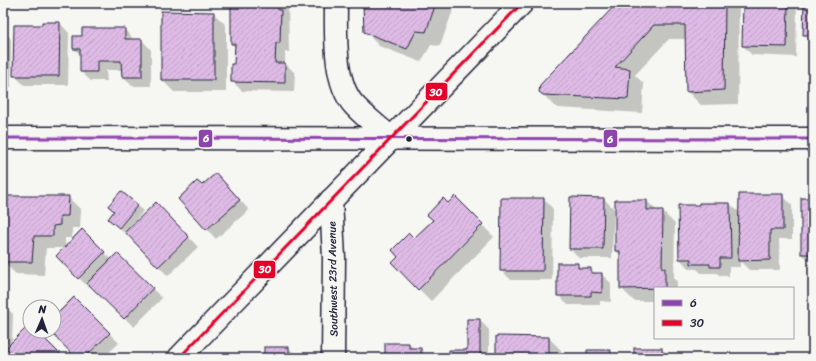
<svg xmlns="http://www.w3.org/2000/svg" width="816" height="361" viewBox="0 0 816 361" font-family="Sriracha,sans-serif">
<defs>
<pattern id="building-hatch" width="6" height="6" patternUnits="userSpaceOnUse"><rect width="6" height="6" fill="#debbe6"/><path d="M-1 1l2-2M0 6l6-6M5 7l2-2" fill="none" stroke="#bea0c6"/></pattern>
</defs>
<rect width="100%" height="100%" fill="#f6f6f2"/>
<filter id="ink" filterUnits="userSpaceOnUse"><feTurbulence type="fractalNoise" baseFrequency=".025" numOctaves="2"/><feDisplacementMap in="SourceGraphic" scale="8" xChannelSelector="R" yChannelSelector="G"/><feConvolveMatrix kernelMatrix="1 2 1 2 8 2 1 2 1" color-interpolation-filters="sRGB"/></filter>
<g filter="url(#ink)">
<g fill="#0003">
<polygon points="232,3 288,3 289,52 285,52 285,63 295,73 294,92 242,91 232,81 235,65 236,47 232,44"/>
<polygon points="364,3 446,3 453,10 440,46 431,45 421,62 379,46 365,31"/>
<polygon points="618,3 739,3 738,104 701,105 687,91 686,39 669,39 635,75 644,84 642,113 558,108 554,106 540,91"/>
<polygon points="744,3 797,3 796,57 752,55 743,46"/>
<polygon points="805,3 813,3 813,43 804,34"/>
<polygon points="213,13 226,25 226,92 174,92 162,80"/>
<polygon points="60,23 69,33 68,85 24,85 14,75 43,26"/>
<polygon points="124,29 134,40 142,40 151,50 151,86 132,86 123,76 122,70 106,70 107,81 91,81 81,72 81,55 74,49 83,37"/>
<polygon points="3,30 11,39 11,87 3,88"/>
<polygon points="225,184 249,210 216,239 179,199 202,187"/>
<polygon points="121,192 143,211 128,230 166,213 198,247 168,276 125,231 124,233 109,219 115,212"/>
<polygon points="782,195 792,205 792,239 779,239 780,270 749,270 740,261 740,267 729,267 729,276 720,276 717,273 701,273 697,269 689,269 680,259 679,206 730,204 740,213"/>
<polygon points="3,197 68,197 81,210 80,228 72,228 72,238 65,238 65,248 82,231 112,260 117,254 162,298 134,327 90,285 88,287 57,256 65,248 46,248 44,275 16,274 3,262"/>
<polygon points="455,198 494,237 431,301 393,263"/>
<polygon points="544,199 553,209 552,280 511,280 501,270"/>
<polygon points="604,199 614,209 612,258 579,258 570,248"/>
<polygon points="802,199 813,199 813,264 802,254"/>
<polygon points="647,201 657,211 662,211 675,224 674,279 677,281 677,288 655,288 655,301 634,301 621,288 621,256 616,251"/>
<polygon points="577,264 582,269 591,269 596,274 601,274 611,283 611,302 600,301 600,305 568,305 558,295"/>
<polygon points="74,298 119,343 103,358 77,358 51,331 54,331 54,318"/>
<polygon points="3,304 13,314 12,343 30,331 36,331 63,358 18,358 11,344 3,344"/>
<polygon points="480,320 489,330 489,358 450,358 468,351"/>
<polygon points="549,338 561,350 561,358 497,358"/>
<polygon points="409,344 414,349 421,349 429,358 386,358"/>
<polygon points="289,348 298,358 265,358"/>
<polygon points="662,349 671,358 635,358"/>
<polygon points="610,351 617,358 588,358"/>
</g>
<g fill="url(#building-hatch)" stroke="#22223b">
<polygon points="231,3 278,3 278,10 281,10 280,43 276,43 275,63 285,63 285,83 231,82 231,64 234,64 235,44 231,44"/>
<polygon points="363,3 436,3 426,32 416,31 407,49 364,32"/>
<polygon points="617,3 725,3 724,90 686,92 685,25 654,25 615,67 630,69 628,99 543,95 539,92 540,85"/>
<polygon points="743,3 788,3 787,47 742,46"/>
<polygon points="804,3 813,3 813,35 803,35"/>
<polygon points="161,11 214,12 214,80 161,80"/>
<polygon points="42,22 60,22 59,76 13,76 14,25 42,25"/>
<polygon points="82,28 125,28 125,39 142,39 142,77 122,77 121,61 97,61 97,72 80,72 80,49 73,49 73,36 82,36"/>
<polygon points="216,173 240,200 206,230 178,199 197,181 202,185"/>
<polygon points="121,191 138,205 119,228 108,219 114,211 108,206"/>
<polygon points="739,194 783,194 783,230 770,230 770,260 738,261"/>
<polygon points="3,196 69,196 68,216 60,216 60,225 53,226 53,236 34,236 32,262 3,262"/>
<polygon points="455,196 483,224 418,290 392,263 398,257 392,250 409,233 414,238 433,220 427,215 443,198 448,203"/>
<polygon points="570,197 604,198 603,249 569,249"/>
<polygon points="501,198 544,198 543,271 500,271"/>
<rect x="801" y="198" width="12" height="56"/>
<polygon points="615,200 647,200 647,210 663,210 662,268 665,268 665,288 620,289 620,251 615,251"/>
<polygon points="156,202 189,237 158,267 125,232"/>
<polygon points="699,203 730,203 731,258 720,258 720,267 710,267 710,264 691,264 691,259 679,259 678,205 699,205"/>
<polygon points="82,229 105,252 78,279 56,256"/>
<polygon points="117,253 153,288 124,319 87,283"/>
<polygon points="557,263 578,263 578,268 591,268 591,273 602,273 602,293 591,292 591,296 557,296"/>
<polygon points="74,297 110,333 84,358 76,358 50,331 54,331 54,317"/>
<polygon points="467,319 480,319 480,358 449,358 449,350 467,350"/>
<polygon points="30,324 30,331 37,331 64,358 17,358 6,348"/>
<rect x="809" y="334" width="4" height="24"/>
<polygon points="496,336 549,337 549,358 496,358"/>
<polygon points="385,343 409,343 409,348 421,348 421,358 385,358"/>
<rect x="264" y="347" width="25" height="11"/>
<rect x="634" y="348" width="28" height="10"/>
<polygon points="587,350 611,350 610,358 587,358"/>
</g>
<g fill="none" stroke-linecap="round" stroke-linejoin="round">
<g stroke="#22223b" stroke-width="25">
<g id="minor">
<path d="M336 3C336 32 333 82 354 105 365 117 379 127 391 138"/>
<polyline points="3,138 813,139"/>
<polyline points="331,200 334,258 333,358"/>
</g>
</g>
<g stroke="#22223b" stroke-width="25">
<polyline id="secondary" points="179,358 522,3"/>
</g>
<use href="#minor" stroke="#f6f6f2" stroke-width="22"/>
<use href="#secondary" stroke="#f6f6f2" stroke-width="22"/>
<g stroke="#f6f6f2" stroke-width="6">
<polyline id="bus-1" points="3,138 813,139"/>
</g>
<g stroke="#f6f6f2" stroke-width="6">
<polyline id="bus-2" points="179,358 522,3"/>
</g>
<use href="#bus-1" stroke="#8e44ad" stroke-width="3"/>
<use href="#bus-2" stroke="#e4002b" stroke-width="3"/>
</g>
</g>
<circle fill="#22223b" stroke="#f6f6f2" stroke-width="1.5" cx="409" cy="139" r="3.5"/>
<g text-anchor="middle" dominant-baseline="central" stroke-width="3.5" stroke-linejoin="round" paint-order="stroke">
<g font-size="11" fill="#22223b" stroke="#f6f6f2">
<text transform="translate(333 279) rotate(-91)">Southwest 23rd Avenue</text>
</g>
</g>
<g stroke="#f6f6f2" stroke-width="1.5">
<rect x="425" y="82" width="23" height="19" rx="4" fill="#e4002b"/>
<rect x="198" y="129" width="15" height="19" rx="4" fill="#8e44ad"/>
<rect x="603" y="129" width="15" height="19" rx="4" fill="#8e44ad"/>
<rect x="253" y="260" width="23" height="19" rx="4" fill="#e4002b"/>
</g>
<g font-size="11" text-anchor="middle" font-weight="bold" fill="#fff">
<text x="436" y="96">30</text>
<text x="206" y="142">6</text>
<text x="610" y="143">6</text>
<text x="265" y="273">30</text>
</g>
<rect width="816" height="361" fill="none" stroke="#f6f6f2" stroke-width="16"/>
<rect x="8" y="8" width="800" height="345" fill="none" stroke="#22223b" stroke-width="1.5" filter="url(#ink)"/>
<rect x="654" y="287" width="140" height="52" fill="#f6f6f2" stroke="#a1a1a9"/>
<rect x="662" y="300" width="20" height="6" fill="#8e44ad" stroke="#a1a1a9"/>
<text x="690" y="307" font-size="12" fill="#22223b">6</text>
<rect x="662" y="320" width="20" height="6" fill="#e4002b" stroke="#a1a1a9"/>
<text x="690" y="327" font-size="12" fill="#22223b">30</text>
<g transform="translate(42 319) rotate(2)"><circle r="19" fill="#f6f6f2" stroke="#a1a1a9"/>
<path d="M0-3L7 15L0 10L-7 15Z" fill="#22223b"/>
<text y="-6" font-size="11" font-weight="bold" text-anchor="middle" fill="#22223b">N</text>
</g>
</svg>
